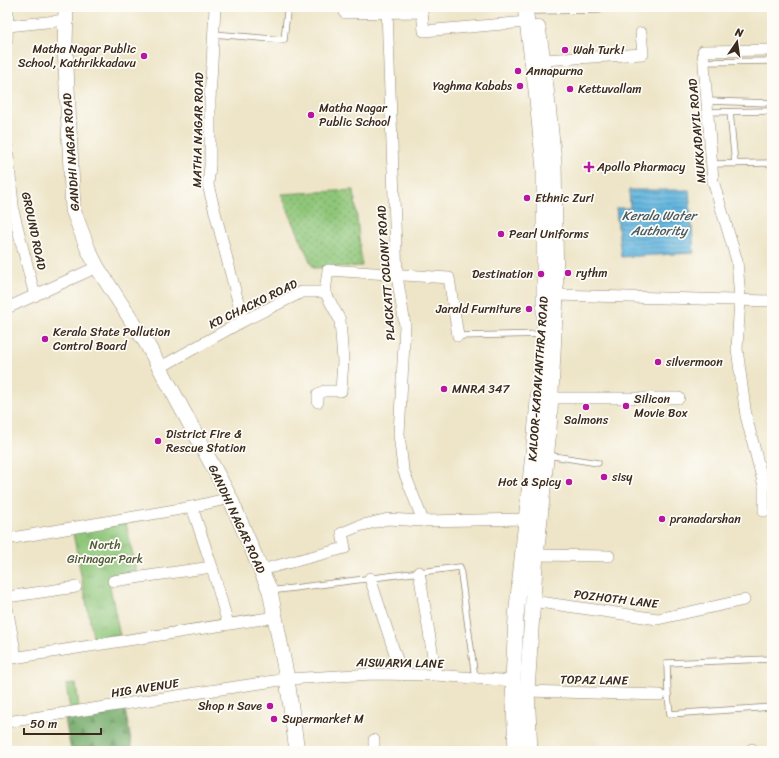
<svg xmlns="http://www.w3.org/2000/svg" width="779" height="758" viewBox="0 0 779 758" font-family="Sriracha,sans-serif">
<defs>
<pattern id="grass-dots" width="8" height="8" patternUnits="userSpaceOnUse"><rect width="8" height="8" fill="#8fc679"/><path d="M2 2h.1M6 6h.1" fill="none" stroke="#76a163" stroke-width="1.8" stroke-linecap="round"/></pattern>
<pattern id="forest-firs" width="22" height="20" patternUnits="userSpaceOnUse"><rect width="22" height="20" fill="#73ab69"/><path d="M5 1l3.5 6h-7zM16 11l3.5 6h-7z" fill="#608b56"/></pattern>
<pattern id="park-tufts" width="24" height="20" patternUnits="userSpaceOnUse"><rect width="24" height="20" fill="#8fc679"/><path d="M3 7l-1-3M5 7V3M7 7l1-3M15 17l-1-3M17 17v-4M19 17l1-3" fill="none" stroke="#76a163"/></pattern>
<pattern id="water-rules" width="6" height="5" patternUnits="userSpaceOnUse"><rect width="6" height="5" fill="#62b5de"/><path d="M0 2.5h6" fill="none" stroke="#5293b3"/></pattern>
</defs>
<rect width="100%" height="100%" fill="#fdfcf7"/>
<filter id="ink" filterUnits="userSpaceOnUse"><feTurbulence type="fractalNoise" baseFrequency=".025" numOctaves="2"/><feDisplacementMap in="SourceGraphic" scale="8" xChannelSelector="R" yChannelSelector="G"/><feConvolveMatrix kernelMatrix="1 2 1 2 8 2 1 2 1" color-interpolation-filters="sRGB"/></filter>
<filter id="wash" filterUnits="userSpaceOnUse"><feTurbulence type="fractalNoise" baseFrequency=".012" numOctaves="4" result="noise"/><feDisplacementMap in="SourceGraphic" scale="16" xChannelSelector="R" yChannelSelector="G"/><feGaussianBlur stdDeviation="0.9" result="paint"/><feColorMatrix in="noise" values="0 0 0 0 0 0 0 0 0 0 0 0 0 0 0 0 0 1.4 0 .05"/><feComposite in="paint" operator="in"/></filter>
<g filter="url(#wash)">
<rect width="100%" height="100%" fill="#eee5c8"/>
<polygon fill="url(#grass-dots)" stroke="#65784c" points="354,190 362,266 313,268 281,194"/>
<polygon fill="url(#forest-firs)" stroke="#576a44" points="125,710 133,751 71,751 65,719"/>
<polygon fill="url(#park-tufts)" stroke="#65784c" points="126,523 136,571 108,576 120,637 94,642 73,533"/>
<polygon fill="#8fc679" stroke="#65784c" points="76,684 79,707 70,709 66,685"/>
<polygon fill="url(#water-rules)" stroke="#4e707e" points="629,190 689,190 694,253 621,257 616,208 630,208"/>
</g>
<g filter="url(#ink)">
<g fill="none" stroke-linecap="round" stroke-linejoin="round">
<g stroke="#948873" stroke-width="7">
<g id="lane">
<polyline points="535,11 600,10"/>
<polyline points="213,34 284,40 287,12"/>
<polyline points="704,62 772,61"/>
<polyline points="707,101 772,103"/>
<polyline points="707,112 772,111"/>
<polyline points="730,112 735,164"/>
<polyline points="711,164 772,163"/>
<polyline points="458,336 544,334"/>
<polyline points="547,455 598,463"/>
<polyline points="270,591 460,567 475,678"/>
<polyline points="666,695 668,695 670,714 772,707"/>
<polyline points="668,695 667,663 772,659 772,663"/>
</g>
</g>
<g stroke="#948873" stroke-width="12">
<g id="street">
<polyline points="215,7 210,100 210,166 208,185 243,321"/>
<polyline points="345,7 345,13 422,12 424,31 527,22"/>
<polyline points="387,12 397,276 405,325 399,434 403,469 423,521"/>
<polyline points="8,26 66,20"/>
<polyline points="7,40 8,7"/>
<polyline points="543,60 643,54 641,33"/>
<polyline points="7,147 14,214 35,296"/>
<polyline points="325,292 328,270 449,278 458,336"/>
<polyline points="556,295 772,301"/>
<polyline points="7,308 97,267"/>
<polyline points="159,368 243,321 302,292 325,292 340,320 343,361 341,391 324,391 318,394 318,402"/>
<polyline points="551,398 679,398"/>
<polyline points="192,507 212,567 228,624"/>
<polyline points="764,511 764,486 746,416 737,349 740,299 737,261 713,181 703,51 772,50"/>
<polyline points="7,539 192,507 230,498"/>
<polyline points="536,555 609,556"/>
<polyline points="261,570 345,548 342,533 359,526 388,519 423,521 526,519"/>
<polyline points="419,572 436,675"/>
<polyline points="370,578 402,675"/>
<polyline points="113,581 212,567"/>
<polyline points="7,597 76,587"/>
<polyline points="532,601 658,619 744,600"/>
<polyline points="7,607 16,657"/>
<polyline points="7,659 275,617"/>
<polyline points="527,691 660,695"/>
<polyline points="7,722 287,679 373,674 436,675 513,681"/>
<polyline points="374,740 374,751"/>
<polyline points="752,751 752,749"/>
</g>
</g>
<g stroke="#948873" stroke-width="16">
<g id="secondary">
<polyline points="66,7 65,46 73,210 88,249 97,267 147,344 230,498 270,591 287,679 297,751"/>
<polyline points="516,751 513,681 516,617 535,434 544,334 544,169 536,90 525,7"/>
<polyline points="530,751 527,691 535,567 549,430 556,295 554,160 543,60 538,28"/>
</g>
</g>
<use href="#lane" stroke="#fff" stroke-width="5.5"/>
<use href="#street" stroke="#fff" stroke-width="11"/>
<use href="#secondary" stroke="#fff" stroke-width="15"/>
</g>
</g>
<g fill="#b5179e" stroke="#fdfcf7" stroke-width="1.5">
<circle cx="565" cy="50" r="4"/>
<circle cx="144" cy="56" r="4"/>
<circle cx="518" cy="71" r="4"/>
<circle cx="520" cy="86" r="4"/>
<circle cx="570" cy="89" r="4"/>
<circle cx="311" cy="115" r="4"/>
<path d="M587 161h4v4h4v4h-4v4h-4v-4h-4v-4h4z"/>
<circle cx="527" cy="198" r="4"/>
<circle cx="501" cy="234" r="4"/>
<circle cx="568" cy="273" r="4"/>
<circle cx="541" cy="274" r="4"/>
<circle cx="529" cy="309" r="4"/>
<circle cx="45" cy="339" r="4"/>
<circle cx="658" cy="362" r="4"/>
<circle cx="444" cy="389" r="4"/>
<circle cx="626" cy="406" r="4"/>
<circle cx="586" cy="407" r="4"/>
<circle cx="158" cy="441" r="4"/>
<circle cx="604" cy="477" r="4"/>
<circle cx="569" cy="482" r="4"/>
<circle cx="662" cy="519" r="4"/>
<circle cx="270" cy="706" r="4"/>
<circle cx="274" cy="719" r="4"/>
</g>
<g text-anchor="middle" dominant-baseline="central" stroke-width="3.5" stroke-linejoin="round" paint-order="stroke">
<g font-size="12" fill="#3b2a1e" stroke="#fdfcf7" text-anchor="start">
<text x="136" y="49" text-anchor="end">Matha Nagar Public<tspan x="136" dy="14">School, Kathrikkadavu</tspan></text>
<text x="573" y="50">Wah Turk!</text>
<text x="526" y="71">Annapurna</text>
<text x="512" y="86" text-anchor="end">Yaghma Kababs</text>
<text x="578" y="89">Kettuvallam</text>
<text x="319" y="108">Matha Nagar<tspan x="319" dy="14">Public School</tspan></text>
<text x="597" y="167">Apollo Pharmacy</text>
<text x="535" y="198">Ethnic Zuri</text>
<text x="509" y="234">Pearl Uniforms</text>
<text x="576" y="273">rythm</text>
<text x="533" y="274" text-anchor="end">Destination</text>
<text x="521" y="309" text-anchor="end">Jarald Furniture</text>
<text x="53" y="332">Kerala State Pollution<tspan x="53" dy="14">Control Board</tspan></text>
<text x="666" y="362">silvermoon</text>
<text x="452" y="389">MNRA 347</text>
<text x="634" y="399">Silicon<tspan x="634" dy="14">Movie Box</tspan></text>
<text x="586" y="420" text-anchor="middle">Salmons</text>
<text x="166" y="434">District Fire &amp;<tspan x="166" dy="14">Rescue Station</tspan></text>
<text x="612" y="477">sisy</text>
<text x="561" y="482" text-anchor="end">Hot &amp; Spicy</text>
<text x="670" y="519">pranadarshan</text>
<text x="262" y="706" text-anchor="end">Shop n Save</text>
<text x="282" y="719">Supermarket M</text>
</g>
<g font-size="12" fill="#3b2a1e" stroke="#fdfcf7">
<text transform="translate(198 130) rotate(-89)">MATHA NAGAR ROAD</text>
<text transform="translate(697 131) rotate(-95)">MUKKADAYIL ROAD</text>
<text transform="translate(71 152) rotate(-94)">GANDHI NAGAR ROAD</text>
<text transform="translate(34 231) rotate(78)">GROUND ROAD</text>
<text transform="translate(386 273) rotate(-94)">PLACKATT COLONY ROAD</text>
<text transform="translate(253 304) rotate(-26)">KD CHACKO ROAD</text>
<text transform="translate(538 379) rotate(-86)">KALOOR-KADAVANTHRA ROAD</text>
<text transform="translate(237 519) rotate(65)">GANDHI NAGAR ROAD</text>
<text transform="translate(616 599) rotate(7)">POZHOTH LANE</text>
<text transform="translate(400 663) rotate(1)">AISWARYA LANE</text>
<text transform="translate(594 680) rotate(1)">TOPAZ LANE</text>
<text transform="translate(145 688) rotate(-9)">HIG AVENUE</text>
</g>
<g font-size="12" fill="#545939" stroke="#fdfcf7">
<text x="105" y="545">North<tspan x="105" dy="14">Girinagar Park</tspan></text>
</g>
<g font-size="13" font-style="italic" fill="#495b61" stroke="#fdfcf7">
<text x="659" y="215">Kerala Water<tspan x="659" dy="15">Authority</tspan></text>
</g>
</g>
<rect width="779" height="758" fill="none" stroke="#fdfcf7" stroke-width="24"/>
<g transform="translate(737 42) rotate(13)" stroke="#fdfcf7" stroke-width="3" paint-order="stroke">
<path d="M0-3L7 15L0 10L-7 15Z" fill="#3b2a1e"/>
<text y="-6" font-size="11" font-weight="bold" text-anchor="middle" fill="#3b2a1e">N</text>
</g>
<path d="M24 728v6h77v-6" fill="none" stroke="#3b2a1e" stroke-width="2"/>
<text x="30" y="728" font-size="12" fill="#3b2a1e" stroke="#fdfcf7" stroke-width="3" paint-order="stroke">50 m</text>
</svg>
